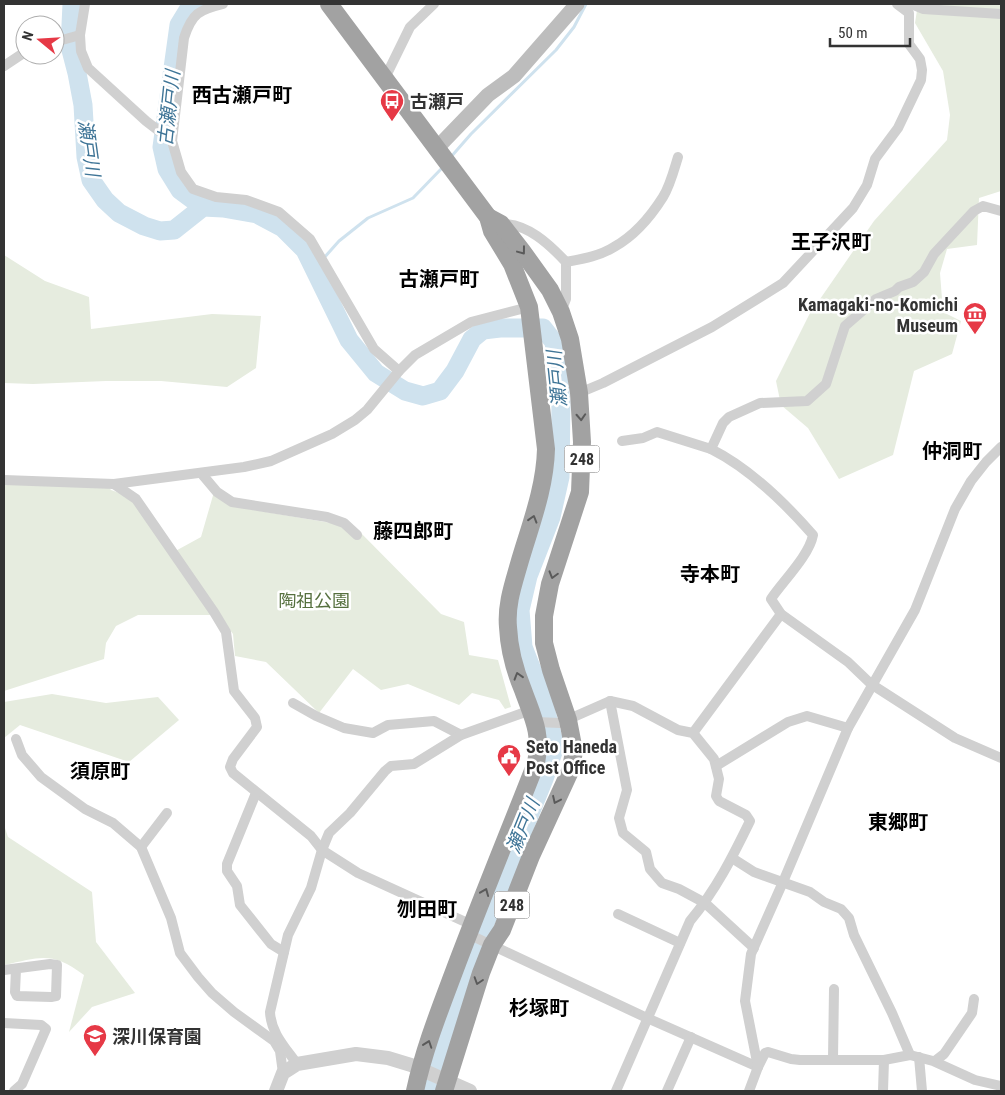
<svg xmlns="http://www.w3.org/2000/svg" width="1005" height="1095" viewBox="0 0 1005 1095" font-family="'Roboto Condensed','Noto Sans JP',sans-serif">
<rect width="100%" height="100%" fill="#fff"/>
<g fill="#e6ecdf">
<polygon points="918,4 1001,4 1001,191 979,198 977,245 947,249 940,273 943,312 961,321 952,354 914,371 893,455 839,479 808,428 781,405 776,381 809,315 874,221 947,140 950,115 943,71 915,23"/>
<polygon points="4,255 45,281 89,297 91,329 212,314 261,316 256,368 227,387 161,381 106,381 33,384 4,383"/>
<polygon points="4,481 105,482 111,490 131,497 170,554 201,537 214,492 230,506 355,527 441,614 464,622 469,655 498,660 511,707 505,709 499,700 472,693 459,705 408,684 381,690 353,669 319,713 266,662 235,656 233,634 219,615 138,615 116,626 106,643 104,659 4,691"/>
<polygon points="52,694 106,703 158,697 179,720 129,762 20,725 4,738 4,702"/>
<path d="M4 825 8 837 92 892 96 942 135 993 92 1007 69 1032 84 975C52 951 41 957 4 965Z"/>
</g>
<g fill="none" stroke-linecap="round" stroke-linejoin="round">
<g stroke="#cfe2ee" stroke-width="3">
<polyline points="450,158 471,134 556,50 574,27 586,4"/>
<polyline points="315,268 339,241 368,218 413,198 443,167"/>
</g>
<g stroke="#cfe2ee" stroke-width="19">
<polyline points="72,4 70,46 77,73 83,105 86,157 91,180 105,200 119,213 144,226 160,231 174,230 203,207 223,208 257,214 283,228 305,250 349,340 376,373 405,391 423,396 440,391 455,371 472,339 483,330 500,328 543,328 554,342 561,402 560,477 551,517 528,576 520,610 523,647 541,693 555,746 544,779 485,923 440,1049 431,1091"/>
<polyline points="201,4 190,7 179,25 162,147 167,169 180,190 203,207"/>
</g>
<g stroke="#d0d0d0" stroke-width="10">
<polyline points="85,4 80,35 81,51 88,68 146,121 172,141"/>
<path d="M223 4C199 10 192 13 184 38L172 141 181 172 193 189 216 197 246 200 279 212 310 239 374 349 399 371"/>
<polyline points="911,4 923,9 1001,14"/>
<polyline points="55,42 80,35"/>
<polyline points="4,66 25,52"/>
<polyline points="385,78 410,27 434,4"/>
<path d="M1001 211 983 206 974 211 934 254 924 272 913 282 899 287 895 291 876 299 845 326 826 384 807 401 760 403 729 417 723 423 711 449C749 468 785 503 813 535 809 556 783 581 771 599L781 614 848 662 871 684 955 738 1001 758"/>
<path d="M501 224C527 223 549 244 566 262V299L561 312"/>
<path d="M566 262C582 259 600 256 614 247 634 236 651 216 663 197 670 186 674 170 678 157"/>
<polyline points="579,393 603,383 712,327 783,283 853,208 867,185 875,159 898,128 921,80 922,70 920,59 909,44 909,13 897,4"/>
<polyline points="622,441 643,438 657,432 711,449"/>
<polyline points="201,473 217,492 232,502 327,517 344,523 357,535"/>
<polyline points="4,480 114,484 244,467 271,461 332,434 355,420 367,410 399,371 415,355 471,322 529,307"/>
<polyline points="114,484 136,499 214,612 226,632 234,691 255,718 257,727 233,759 230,767 233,773 311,836 322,850 358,873 472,925"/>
<polyline points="610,701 627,790 619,818 623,833 646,852 650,869 662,883 679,889 705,903 754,948"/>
<polyline points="293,703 316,716 344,728 373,733 388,725 434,721 461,735"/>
<path d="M536 722 560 723 610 701 633 706 678 730 693 733 714 759 719 779 716 796 719 801 746 815 750 821C733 856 716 890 690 921L616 1091"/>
<polyline points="693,733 781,614"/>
<polyline points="16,739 22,755 41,777 85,809 113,823 141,847 171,918 180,953 198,977 212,993 234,1012 274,1041 280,1051 283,1073"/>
<polyline points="716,766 788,722 807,716 848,728"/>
<polyline points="256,793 227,864 227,871 237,886 240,905 271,944 284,952"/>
<polyline points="141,847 167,813"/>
<polyline points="732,858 754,872 810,892 824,902 841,909 849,918 854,935 892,1013 910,1055"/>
<polyline points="618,914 680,943"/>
<polyline points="468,934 647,1018 758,1067"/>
<polyline points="4,970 50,964 57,965 56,996 51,997 17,996 15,992 16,969"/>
<polyline points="4,1023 41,1025 46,1029 22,1084 14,1091"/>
<polyline points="919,1057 922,1091"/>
<polyline points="833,1059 834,989"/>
<polyline points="935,1061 944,1054 972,1013 974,999"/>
<path d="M297 1064C285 1047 271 1033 270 1012L288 935 311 888 322 850 329 833 350 813 385 771 391 766 414 764 461 735 531 710"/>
<polyline points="758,1067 745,1001 751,954 783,882 848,728 915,610 955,509 971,481 986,462 1001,447"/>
<polyline points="667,1091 691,1037"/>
<polyline points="749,1091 758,1067 765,1053 768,1052 791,1059 800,1060 884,1060 910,1055 933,1061 975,1080 1001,1086"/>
<polyline points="883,1091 884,1060"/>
</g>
<polyline stroke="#d0d0d0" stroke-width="14" points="276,1091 283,1073 297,1064 356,1054 388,1058 411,1065 470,1091"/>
<polyline stroke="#bdbdbd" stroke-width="15" points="436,149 488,95 514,76 577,4"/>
<g stroke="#a2a2a2" stroke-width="18">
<path d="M329 4 488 217 492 231 512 264 529 307 546 449C545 489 530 526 519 564 513 585 506 605 508 627 509 648 515 671 523 690 533 718 542 733 536 763 509 832 481 900 455 969 440 1009 424 1049 415 1091"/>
<polyline points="444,1091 481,973 492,945 502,930 531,856 571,769 574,751 568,720 551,670 544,643 544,616 550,584 580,492 582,442 579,393 570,339 561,312 550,290 522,251 501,224 488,217"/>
</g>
</g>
<defs><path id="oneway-chevron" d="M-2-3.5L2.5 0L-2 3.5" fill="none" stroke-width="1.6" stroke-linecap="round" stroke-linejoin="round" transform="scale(1.25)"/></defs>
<g stroke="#5a5a5a">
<use href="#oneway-chevron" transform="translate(522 251) rotate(53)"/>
<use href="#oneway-chevron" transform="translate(581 417) rotate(87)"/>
<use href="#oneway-chevron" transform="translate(533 519) rotate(-73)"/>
<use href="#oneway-chevron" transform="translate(553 575) rotate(106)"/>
<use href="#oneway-chevron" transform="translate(518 676) rotate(-107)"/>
<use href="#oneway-chevron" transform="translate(556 800) rotate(115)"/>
<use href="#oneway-chevron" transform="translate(485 892) rotate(-68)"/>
<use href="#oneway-chevron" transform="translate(478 981) rotate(108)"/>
<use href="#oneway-chevron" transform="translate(428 1044) rotate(-71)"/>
</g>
<defs>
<g id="bus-pin" transform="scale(1.25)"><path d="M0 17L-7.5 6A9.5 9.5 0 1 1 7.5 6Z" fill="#e63946" stroke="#fff"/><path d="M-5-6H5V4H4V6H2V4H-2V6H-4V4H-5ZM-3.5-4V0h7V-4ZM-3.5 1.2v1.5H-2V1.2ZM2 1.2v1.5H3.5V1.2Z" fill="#fff"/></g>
<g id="museum-pin" transform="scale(1.25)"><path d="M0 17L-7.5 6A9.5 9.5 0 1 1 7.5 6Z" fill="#e63946" stroke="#fff"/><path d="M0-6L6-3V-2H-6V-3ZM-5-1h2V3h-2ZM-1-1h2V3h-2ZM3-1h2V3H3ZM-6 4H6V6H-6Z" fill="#fff"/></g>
<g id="civic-pin" transform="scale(1.25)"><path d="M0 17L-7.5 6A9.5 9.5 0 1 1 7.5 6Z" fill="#e63946" stroke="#fff"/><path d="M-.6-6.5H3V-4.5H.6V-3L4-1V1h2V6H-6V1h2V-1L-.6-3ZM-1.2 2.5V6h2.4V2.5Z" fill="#fff"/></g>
<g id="school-pin" transform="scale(1.25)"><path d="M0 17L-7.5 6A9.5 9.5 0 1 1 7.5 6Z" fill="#e63946" stroke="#fff"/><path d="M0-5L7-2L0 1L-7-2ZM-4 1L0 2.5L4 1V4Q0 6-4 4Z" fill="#fff"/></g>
</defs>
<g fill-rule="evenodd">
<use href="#bus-pin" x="392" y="101"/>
<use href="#museum-pin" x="975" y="314"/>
<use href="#civic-pin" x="509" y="756"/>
<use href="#school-pin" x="95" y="1036"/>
</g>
<g text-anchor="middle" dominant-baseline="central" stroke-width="5" stroke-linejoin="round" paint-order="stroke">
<g fill="#fff" stroke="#707070" stroke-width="1">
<rect x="564.5" y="445.5" width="35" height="27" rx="4"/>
<rect x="494.5" y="891.5" width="35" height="27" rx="4"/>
</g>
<g font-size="16" font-weight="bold" fill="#333">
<text x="582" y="459">248</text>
<text x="512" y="905">248</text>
</g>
<g font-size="18" font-weight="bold" fill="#333" stroke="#fff" text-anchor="start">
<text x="410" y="101">古瀬戸</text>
<text x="958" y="304" text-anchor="end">Kamagaki-no-Komichi<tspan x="958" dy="21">Museum</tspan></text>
<text x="526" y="746">Seto Haneda<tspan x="526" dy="21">Post Office</tspan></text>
<text x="112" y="1036">深川保育園</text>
</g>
<g font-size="18" fill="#56703f" stroke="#fff">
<text x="314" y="600">陶祖公園</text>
</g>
<g font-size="19" font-style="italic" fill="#3f7597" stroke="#fff">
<text transform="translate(169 108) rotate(-84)">古瀬戸川</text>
<text transform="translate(89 148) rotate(82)">瀬戸川</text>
<text transform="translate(557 379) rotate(-96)">瀬戸川</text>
<text transform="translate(523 826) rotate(-68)">瀬戸川</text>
</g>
<g font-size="20" font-weight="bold" fill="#000" stroke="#fff">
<text x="242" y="95">西古瀬戸町</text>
<text x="831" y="242">王子沢町</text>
<text x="439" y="279">古瀬戸町</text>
<text x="952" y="451">仲洞町</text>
<text x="413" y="531">藤四郎町</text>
<text x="710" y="574">寺本町</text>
<text x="100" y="771">須原町</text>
<text x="898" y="822">東郷町</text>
<text x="427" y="909">刎田町</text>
<text x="539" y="1008">杉塚町</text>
</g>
</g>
<rect width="1005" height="1095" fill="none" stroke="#333333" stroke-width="10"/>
<g transform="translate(40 40) rotate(288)"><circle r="24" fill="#ffffff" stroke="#adadad"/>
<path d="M0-4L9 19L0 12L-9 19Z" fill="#e63946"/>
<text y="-8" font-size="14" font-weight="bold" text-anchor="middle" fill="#333333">N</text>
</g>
<path d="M830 38v8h80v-8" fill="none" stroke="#333333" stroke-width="2.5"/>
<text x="838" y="38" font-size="15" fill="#333333" stroke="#ffffff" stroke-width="4" paint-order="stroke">50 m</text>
</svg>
